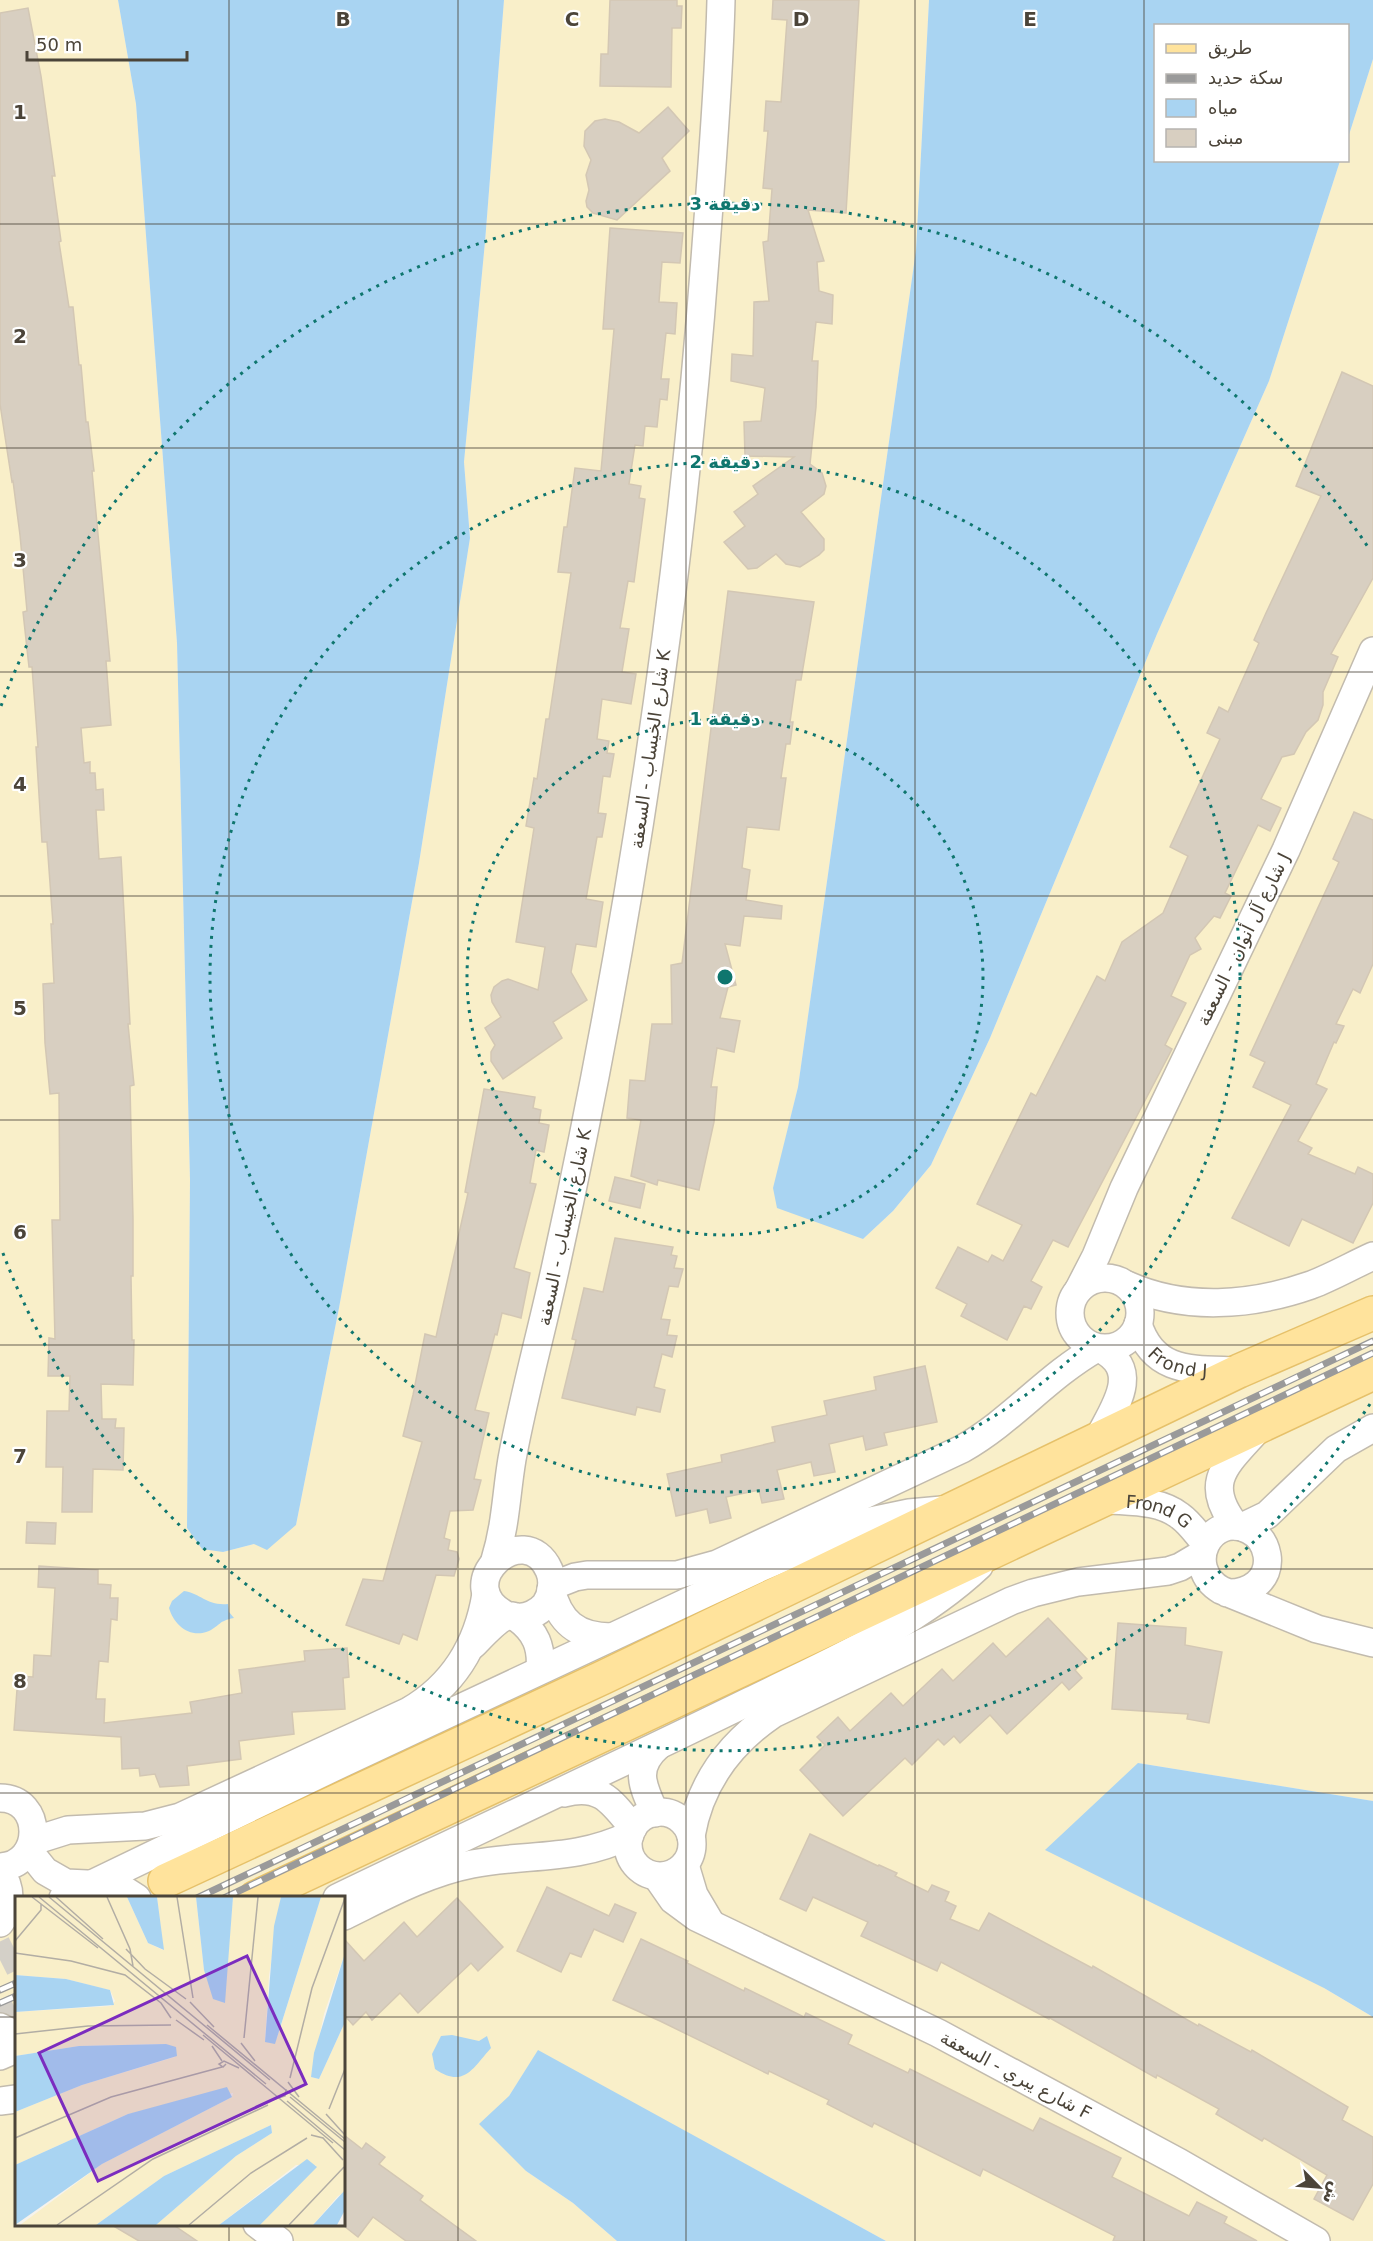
<svg xmlns="http://www.w3.org/2000/svg" width="1373" height="2241" viewBox="0 0 1373 2241" font-family="'DejaVu Sans','Noto Sans Arabic',sans-serif">
<rect width="100%" height="100%" fill="#f6f3ec"/>
<path fill="#f9efc9" fill-rule="evenodd" d="M0 0H118L136 104 177 643 190 1180 187 1528 223 1552 254 1544 296 1525 339 1308 419 863 470 538 464 462 485 242 504 0H929L916 250 798 1087 774 1188 863 1239 893 1211 931 1165 990 1038 1157 634 1269 381 1340 161 1348 160V138L1373 59V1801L1138 1763 1324 1988 1373 2017V2241H886L538 2051 509 2096 526 2171 573 2203 617 2241H0ZM16 1898H344V2224H16Z"/>
<g fill="#a9d4f2">
<polygon points="118,0 504,0 485,242 464,462 470,538 419,863 339,1308 296,1525 267,1550 254,1544 223,1552 202,1549 187,1528 190,1180 177,643 136,104"/>
<polygon points="929,0 1373,0 1373,59 1348,138 1348,26 1156,26 1156,160 1340,161 1269,381 1157,634 990,1038 931,1165 893,1211 863,1239 777,1208 773,1188 798,1087 916,250"/>
<path d="M184 1591C202 1594 207 1606 228 1604L229 1612 234 1618C218 1621 221 1625 209 1631 190 1639 174 1625 169 1608L172 1601Z"/>
<polygon points="1138,1763 1373,1801 1373,2017 1324,1988 1045,1850"/>
<path d="M452 2035 479 2041 487 2036 491 2048C473 2068 464 2089 435 2069L432 2054 441 2036Z"/>
<polygon points="538,2050 886,2241 617,2241 573,2203 526,2171 479,2124 509,2096"/>
</g>
<g fill="#d8cfc1" stroke="#d3c7b4" stroke-width="1.5">
<polygon points="610,0 677,0 677,6 682,6 681,28 672,28 671,87 600,86 601,54 608,54"/>
<polygon points="773,0 859,0 846,213 808,210 824,261 817,262 819,291 833,295 832,324 816,322 812,361 818,361 816,407 810,464 822,473 826,486 824,494 801,512 824,539 824,550 819,555 800,567 786,564 776,554 757,568 748,569 724,542 745,526 734,512 758,494 753,486 794,457 745,456 744,422 761,421 765,388 731,381 732,354 753,356 754,302 769,301 763,242 768,241 772,189 763,188 768,131 764,131 766,101 781,102 787,20 772,19"/>
<polygon points="28,8 41,76 55,176 52,176 61,241 59,242 69,307 73,307 79,365 81,365 86,422 88,422 94,471 92,471 110,661 106,661 111,725 81,728 84,763 90,762 90,773 95,773 96,790 103,789 104,810 96,810 99,859 121,857 130,1024 128,1024 134,1085 130,1086 133,1219 133,1276 131,1276 132,1340 134,1340 133,1385 101,1384 102,1419 116,1419 115,1428 124,1428 123,1470 93,1469 92,1512 62,1512 63,1467 46,1467 47,1411 69,1411 70,1376 48,1376 49,1338 55,1339 52,1220 60,1220 59,1093 50,1094 45,1043 43,984 54,983 51,924 53,924 47,842 42,842 36,747 38,747 32,667 29,667 23,612 27,611 20,535 13,481 12,482 0,404 0,13"/>
<polygon points="668,107 689,131 662,158 670,171 617,220 593,213 587,207 586,201 589,190 586,175 591,160 584,146 585,131 595,121 605,119 619,122 639,133"/>
<polygon points="610,228 683,233 680,263 662,262 659,302 677,303 675,334 666,333 661,379 669,379 667,400 660,399 657,427 645,426 643,446 635,445 629,484 641,486 639,498 645,499 634,582 628,581 620,628 629,629 622,672 636,674 631,704 602,699 597,739 609,741 607,753 614,754 610,777 603,776 598,813 606,814 602,837 597,837 586,899 603,902 596,947 576,944 571,972 587,1000 553,1022 562,1038 503,1079 491,1061 491,1052 495,1045 485,1028 501,1017 492,1002 491,995 494,987 502,981 508,979 538,990 545,947 516,942 534,828 526,826 534,778 537,779 546,719 549,719 571,573 558,572 564,527 567,527 575,468 601,471 614,329 603,329"/>
<polygon points="1342,372 1373,386 1373,578 1331,654 1338,657 1323,692 1323,705 1318,720 1306,732 1294,754 1282,757 1261,799 1281,808 1270,831 1258,825 1225,893 1231,896 1220,918 1214,916 1195,938 1201,949 1190,955 1171,996 1186,1003 1165,1045 1172,1049 1068,1247 1053,1240 1031,1281 1042,1287 1031,1309 1024,1306 1007,1340 961,1316 967,1304 936,1288 958,1247 988,1262 992,1255 1003,1261 1022,1225 977,1204 1031,1093 1036,1096 1097,976 1105,981 1122,942 1163,913 1188,856 1170,847 1220,739 1207,733 1219,707 1228,712 1259,643 1254,640 1266,613 1321,496 1296,486"/>
<polygon points="728,591 814,602 801,680 796,680 790,722 793,722 790,744 786,744 781,778 786,778 779,830 747,827 742,868 750,870 746,900 782,906 781,919 744,916 740,946 725,944 736,985 728,987 720,1018 740,1021 734,1052 717,1048 711,1087 717,1087 714,1122 699,1190 658,1180 657,1185 631,1176 641,1120 627,1118 630,1080 645,1081 652,1024 672,1024 671,965 682,963"/>
<polygon points="1354,812 1373,820 1373,964 1360,993 1353,989 1336,1024 1344,1026 1336,1043 1334,1042 1316,1084 1327,1089 1298,1141 1312,1148 1308,1154 1355,1174 1358,1167 1373,1174 1373,1203 1353,1243 1302,1219 1289,1246 1232,1218 1291,1105 1253,1087 1265,1062 1250,1055 1339,862 1333,859"/>
<polygon points="484,1089 535,1097 533,1108 541,1110 539,1123 549,1125 544,1152 536,1150 530,1183 536,1184 514,1268 530,1273 521,1318 502,1313 497,1335 495,1334 475,1410 489,1413 474,1479 481,1480 473,1510 450,1511 444,1538 450,1540 448,1550 457,1552 459,1559 454,1576 436,1575 417,1640 403,1634 399,1644 346,1625 363,1579 383,1581 422,1442 403,1436 413,1395 425,1334 436,1337 468,1193 465,1192"/>
<polygon points="615,1177 645,1184 640,1208 609,1201"/>
<polygon points="615,1238 673,1247 671,1255 677,1256 674,1268 683,1269 678,1287 669,1286 661,1319 670,1320 667,1335 677,1336 672,1357 662,1354 654,1387 665,1390 660,1412 637,1407 635,1415 562,1398 576,1340 572,1339 584,1288 603,1292"/>
<polygon points="925,1366 937,1422 884,1433 887,1445 866,1450 863,1436 829,1444 835,1472 814,1476 811,1462 777,1470 784,1499 762,1503 759,1490 726,1497 731,1518 710,1523 707,1509 676,1516 667,1474 722,1462 721,1455 775,1442 772,1427 827,1415 824,1401 876,1390 874,1377"/>
<polygon points="27,1522 56,1523 55,1544 26,1543"/>
<polygon points="39,1566 98,1570 98,1584 111,1585 110,1598 118,1598 117,1620 111,1619 108,1662 99,1661 96,1699 105,1699 104,1723 192,1713 190,1702 242,1693 239,1670 305,1661 304,1651 347,1648 349,1677 343,1678 345,1709 292,1712 294,1734 239,1741 241,1759 187,1766 189,1785 160,1787 155,1774 140,1776 139,1768 122,1769 121,1737 14,1730 18,1676 33,1677 34,1655 51,1656 55,1588 38,1587"/>
<polygon points="1048,1618 1087,1659 1075,1670 1082,1678 1069,1690 1062,1682 1007,1734 990,1715 960,1743 954,1736 944,1745 938,1739 912,1765 905,1758 843,1816 800,1770 825,1745 817,1737 838,1717 850,1731 891,1693 903,1706 942,1669 953,1681 993,1643 1006,1657"/>
<polygon points="1118,1623 1186,1628 1185,1645 1222,1652 1209,1723 1187,1719 1188,1714 1112,1709"/>
<polygon points="810,1834 878,1866 879,1865 897,1873 895,1876 928,1892 932,1885 949,1892 945,1901 956,1906 950,1919 979,1931 989,1913 1092,1968 1093,1966 1198,2026 1199,2024 1251,2052 1252,2050 1348,2107 1342,2120 1373,2137 1373,2184 1353,2220 1314,2199 1327,2175 1264,2138 1262,2141 1216,2114 1219,2109 1157,2075 1156,2078 1050,2018 1049,2019 941,1962 937,1971 861,1936 868,1922 813,1897 806,1911 780,1899"/>
<polygon points="547,1887 609,1916 615,1904 636,1913 623,1942 594,1929 581,1957 570,1953 561,1972 517,1951"/>
<polygon points="457,1898 503,1947 478,1971 471,1963 418,2013 400,1993 372,2020 366,2012 353,2025 344,2015 344,1939 364,1961 404,1922 417,1937"/>
<polygon points="641,1939 688,1961 687,1963 744,1991 745,1988 804,2017 806,2013 852,2035 848,2044 908,2073 910,2069 1033,2131 1040,2118 1121,2158 1112,2177 1189,2216 1197,2202 1227,2217 1224,2223 1257,2241 1113,2241 1115,2236 983,2169 980,2176 874,2123 872,2127 827,2104 829,2100 769,2071 768,2074 660,2021 613,2000"/>
<polygon points="344,2135 362,2149 366,2143 385,2157 379,2164 423,2196 420,2200 476,2241 406,2241 373,2217 358,2237 344,2226"/>
<polygon points="110,2224 172,2224 197,2241 139,2241"/>
</g>
<g fill="none" stroke-linecap="round" stroke-linejoin="round">
<g stroke="#d4d0c8" stroke-width="33" stroke-dasharray="33 16" stroke-linecap="butt">
<polyline points="0,1960 16,1952"/>
<polyline points="0,2018 16,2010"/>
</g>
<g stroke="#c2bbae" stroke-width="30">
<g id="minor">
<circle cx="1105" cy="1313" r="35"/>
<path d="M1127 1285C1185 1311 1251 1306 1311 1285 1332 1277 1353 1265 1373 1256"/>
<polyline points="1079,1289 1096,1256 1124,1188 1286,850 1373,651"/>
<path id="s1" d="M1138 1324C1154 1375 1195 1369 1239 1371"/>
<path d="M1098 1439C1113 1409 1143 1371 1101 1349"/>
<path id="s2" d="M1101 1499C1127 1502 1158 1499 1180 1516 1190 1523 1197 1534 1205 1543"/>
<path d="M1236 1526C1201 1482 1227 1464 1258 1429"/>
<polyline points="1242,1527 1267,1515 1336,1449 1373,1428"/>
<path d="M495 1560C506 1524 506 1495 512 1459 524 1394 542 1330 556 1265 630 929 681 589 706 246 712 164 719 82 721 0"/>
<path d="M552 1586 575 1577 587 1575H677L717 1564 962 1449C1013 1420 1046 1377 1097 1348"/>
<path d="M551 1589C559 1622 577 1637 611 1637"/>
<path d="M1227 1593C1249 1594 1271 1580 1267 1555 1265 1544 1259 1535 1249 1530 1210 1511 1182 1567 1221 1590L1317 1629 1373 1643"/>
<path d="M517 1618C536 1632 542 1647 540 1670"/>
<path d="M473 1645C480 1638 498 1618 508 1616 511 1615 514 1617 517 1617 527 1618 538 1613 545 1605 552 1595 554 1581 549 1570 525 1516 446 1585 508 1616"/>
<path d="M564 1793C600 1783 612 1802 633 1828"/>
<path d="M0 1798C44 1798 44 1865 0 1867"/>
<circle cx="660" cy="1844" r="32"/>
<path d="M655 1813C643 1787 633 1768 658 1746"/>
<path d="M691 1836C700 1783 729 1744 773 1714L1011 1601 1033 1593 1078 1582 1168 1571 1180 1567 1202 1554"/>
<path d="M33 1841 68 1830 145 1826 180 1817 409 1711C454 1685 478 1644 486 1594"/>
<polyline points="29,1851 45,1871 66,1883 108,1885 123,1889 137,1898"/>
<polyline points="685,1865 694,1895 710,1922"/>
<path d="M0 1872C12 1887 12 1908 0 1923"/>
<polyline points="657,1877 673,1900 696,1917 938,2033 1180,2163 1316,2241"/>
<polyline points="63,1898 345,1762 764,1566 866,1522 909,1513 942,1510"/>
<path d="M337 1898C474 1832 613 1768 750 1701 829 1662 914 1627 979 1566"/>
<path d="M344 1916C385 1896 426 1873 472 1864 529 1853 574 1862 630 1835"/>
<polyline points="0,2027 16,2035"/>
<polyline points="0,2056 16,2049"/>
<polyline points="0,2101 16,2099"/>
<polyline points="257,2224 279,2241"/>
</g>
</g>
<g stroke="#e6c16a" stroke-width="36">
<g id="major">
<polyline points="165,1881 604,1677 1239,1371 1373,1313"/>
<polyline points="255,1898 1373,1373"/>
</g>
</g>
<use href="#minor" stroke="#fff" stroke-width="27"/>
<use href="#major" stroke="#ffe39c" stroke-width="33"/>
<g stroke="#9a9a9a" stroke-width="7">
<g id="rail">
<polyline points="197,1898 1373,1341"/>
<polyline points="224,1898 1373,1353"/>
<polyline points="0,1990 16,1983"/>
<polyline points="0,2003 16,1996"/>
</g>
</g>
<use href="#rail" stroke="#fff" stroke-width="4.5" stroke-dasharray="14" stroke-linecap="butt"/>
</g>
<path fill="none" stroke="#4b4439" stroke-width="1.5" stroke-opacity="0.55" d="M229 0V1898M458 0V2241M686 0V2241M915 0V2241M1144 0V2241M0 224H1373M0 448H1373M0 672H1373M0 896H1373M0 1120H1373M0 1345H1373M0 1569H1373M0 1793H1373M0 2017H16M344 2017H1373M229 2224V2241"/>
<g fill="none" stroke="#0f766e" stroke-width="3" stroke-dasharray="3 6">
<circle cx="725" cy="977" r="258"/>
<circle cx="725" cy="977" r="515"/>
<path d="M1370 1404A773 773 0 0 1 1 1248M1 706A773 773 0 0 1 1370 550"/>
</g>
<g text-anchor="middle" dominant-baseline="central" stroke-width="4.5" stroke-linejoin="round" paint-order="stroke">
<g font-size="18" fill="#4b4439" stroke="#fff">
<text transform="translate(650 749) rotate(-82)">شارع الخيساب - السعفة K</text>
<text transform="translate(1243 939) rotate(-64)">شارع آل أنوان - السعفة J</text>
<text transform="translate(564 1227) rotate(-78)">شارع الخيساب - السعفة K</text>
<text stroke="none"><textPath href="#s1" startOffset="60">Frond J</textPath></text>
<text stroke="none"><textPath href="#s2" startOffset="60">Frond G</textPath></text>
<text transform="translate(1016 2075) rotate(28)">شارع يبري - السعفة F</text>
</g>
</g>
<g transform="translate(15 1896)">
<rect width="330" height="330" fill="#f6f3ec"/>
<path d="M0 1H112L133 47 148 54 142 1H181L189 74 209 107 218 1H266L254 80 250 145 256 147 262 142 306 1H330V57L309 118 296 181 304 183 330 126V299L328 297 323 300 298 329H245L301 269H281L204 329H141L221 260 257 237 256 229 149 280 81 329H5L87 268 217 201 218 197 113 218 0 269V216L67 189 160 161 151 148 64 150 0 160V116L96 110 100 105 95 94 86 92 51 83 0 79Z" fill="#f9efc9"/>
<path d="M112 1H142L149 54 133 47ZM181 1H218L210 107 198 103 189 74ZM266 1H306L260 148 250 146 259 30ZM330 57V126L304 183 296 181 299 157ZM0 79 51 83 95 94 99 109 0 116ZM151 148 161 151 162 160 67 189 0 216V160L64 150ZM212 191 217 201 87 268 0 329V269L113 218ZM256 229 257 237 221 260 141 329H81L149 280ZM292 263 302 271 245 329H204ZM330 294V314L322 329H298Z" fill="#a9d4f2"/>
<path fill="none" stroke="#b2ada4" stroke-width="1.5" d="M17 1 83 52M24 1 251 188M34 1 255 184M41 1 88 43M92 1 115 53 118 70M162 1 178 102M0 45 26 14V8M111 53 130 73 171 103M0 57 56 65 110 79 146 107 156 122M175 106 199 131M161 124 189 144M192 129 330 243M0 138 73 130 156 129M188 139 318 247M229 142 243 1M226 147 240 165M197 150 207 165M211 168 208 171 204 168 209 165 224 172M275 182 297 92 330 2M273 186 284 201M275 201 330 246M257 204 270 200 271 193M272 205 330 254M314 213 330 173M311 218 330 239M296 239 308 242 328 264M0 242 96 201 207 171M42 329 138 263 253 209M174 329 236 277 292 242M274 329 329 271"/>
<path fill="#7b2cbf" fill-opacity="0.15" stroke="#7b2cbf" stroke-width="3" d="M232 60 291 188 83 285 24 157Z"/>
<rect width="330" height="330" fill="none" stroke="#4b4439" stroke-width="3"/>
</g>
<g font-size="20" text-anchor="middle" font-weight="bold" fill="#4b4439" stroke="#fff" stroke-width="4.5" stroke-linejoin="round" paint-order="stroke">
<text x="343" y="26">B</text>
<text x="572" y="26">C</text>
<text x="801" y="26">D</text>
<text x="1030" y="26">E</text>
<text x="20" y="119">1</text>
<text x="20" y="343">2</text>
<text x="20" y="567">3</text>
<text x="20" y="791">4</text>
<text x="20" y="1015">5</text>
<text x="20" y="1239">6</text>
<text x="20" y="1463">7</text>
<text x="20" y="1688">8</text>
</g>
<circle cx="725" cy="977" r="9" fill="#0f766e" stroke="#fff" stroke-width="3"/>
<g font-size="18" text-anchor="middle" font-weight="bold" fill="#0f766e" stroke="#fff" stroke-width="4.5" stroke-linejoin="round" paint-order="stroke">
<text x="725" y="210">3 دقيقة</text>
<text x="725" y="468">2 دقيقة</text>
<text x="725" y="725">1 دقيقة</text>
</g>
<rect x="1154" y="24" width="195" height="138" fill="#ffffff" stroke="#b7b4b0" stroke-width="1.5"/>
<rect x="1166" y="44" width="30" height="9" fill="#ffe39c" stroke="#b7b4b0" stroke-width="1.5"/>
<text x="1208" y="54" font-size="18" fill="#4b4439">طريق</text>
<rect x="1166" y="74" width="30" height="9" fill="#9a9a9a" stroke="#b7b4b0" stroke-width="1.5"/>
<text x="1208" y="84" font-size="18" fill="#4b4439">سكة حديد</text>
<rect x="1166" y="99" width="30" height="18" fill="#a9d4f2" stroke="#b7b4b0" stroke-width="1.5"/>
<text x="1208" y="114" font-size="18" fill="#4b4439">مياه</text>
<rect x="1166" y="129" width="30" height="18" fill="#d8cfc1" stroke="#b7b4b0" stroke-width="1.5"/>
<text x="1208" y="144" font-size="18" fill="#4b4439">مبنى</text>
<g transform="translate(1319 2187) rotate(115)" stroke="#ffffff" stroke-width="4.5" paint-order="stroke">
<path d="M0-4.5L10 22L0 15L-10 22Z" fill="#4b4439"/>
<text y="-9" font-size="16" font-weight="bold" text-anchor="middle" fill="#4b4439">ش</text>
</g>
<path d="M27 51v9h160v-9" fill="none" stroke="#4b4439" stroke-width="3"/>
<text x="36" y="51" font-size="18" fill="#4b4439" stroke="#ffffff" stroke-width="4.5" paint-order="stroke">50 m</text>
</svg>
